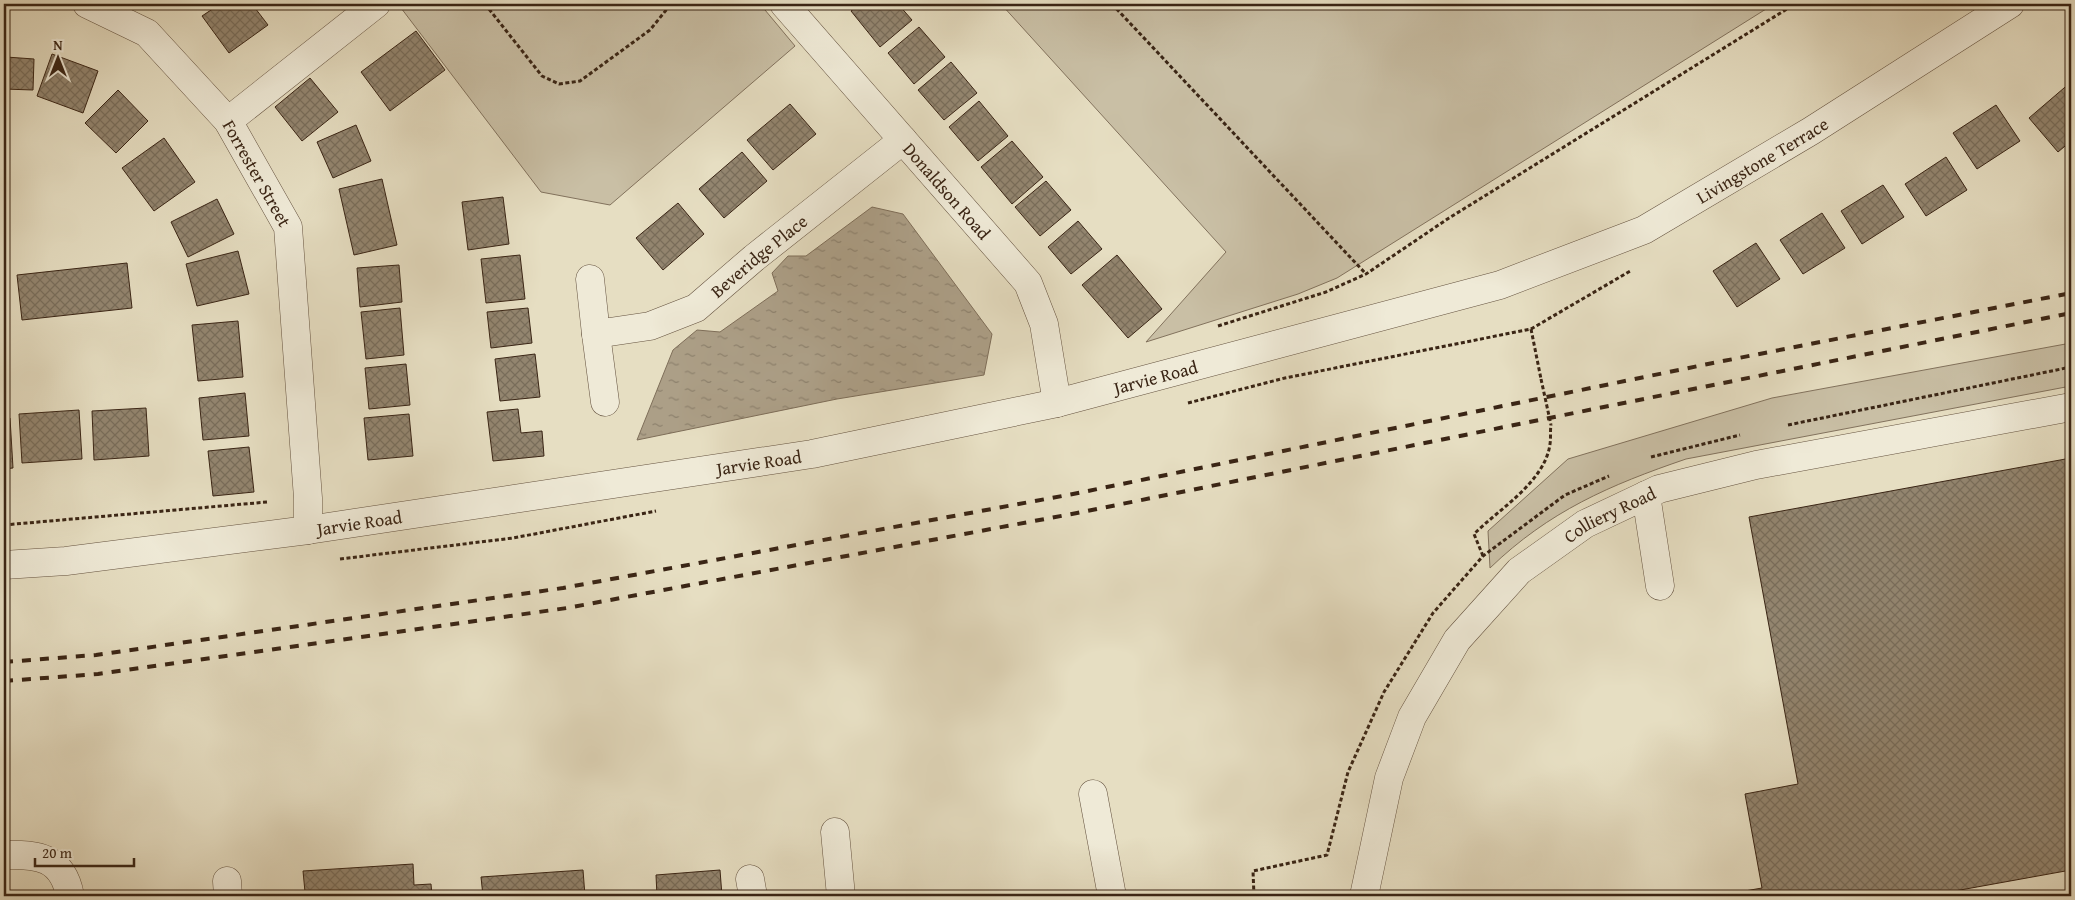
<svg xmlns="http://www.w3.org/2000/svg" width="2075" height="900" viewBox="0 0 2075 900" font-family="'Gentium Book Plus',serif">
<defs>
<pattern id="water-ripples" width="26" height="14" patternUnits="userSpaceOnUse" patternTransform="scale(1.25)"><rect width="26" height="14" fill="#ac9f87"/><path d="M2 4q2-2 4 0t4 0M15 11q2-2 4 0t4 0" fill="none" stroke="#8d816d"/></pattern>
<pattern id="building-cross-hatch" width="8" height="8" patternUnits="userSpaceOnUse" patternTransform="scale(1.25)"><rect width="8" height="8" fill="#93856f"/><path d="M0 0l8 8M0 8l8-8" fill="none" stroke="#796d5a"/></pattern>
</defs>
<rect width="100%" height="100%" fill="#e6dec2"/>
<filter id="stains"><feTurbulence type="fractalNoise" baseFrequency=".004" numOctaves="4"/><feColorMatrix values="0 0 0 0 .2 0 0 0 0 .09 0 0 0 0 .02 0 0 0 .5 -.17"/></filter>
<radialGradient id="worn" r=".72"><stop offset=".6" stop-color="#630" stop-opacity="0"/><stop offset="1" stop-color="#630" stop-opacity=".3"/></radialGradient>
<g fill="#c9bfa5" stroke="#82725d">
<polygon points="398,4 760,4 795,46 610,205 541,192"/>
<polygon points="1001,4 1774,4 1337,278 1298,294 1146,342 1226,252"/>
<path d="M2071 343V386L1686 459C1610 485 1549 511 1490 568L1488 531 1568 459 1772 398Z"/>
</g>
<polygon fill="url(#water-ripples)" stroke="#7e6e59" points="872,207 903,214 992,334 984,375 837,399 637,440 673,350 697,330 720,332 778,291 772,273 788,256 806,256"/>
<g fill="url(#building-cross-hatch)" stroke="#3a2515">
<polygon points="220,4 252,4 268,25 229,53 202,16"/>
<polygon points="860,4 898,4 912,20 880,47 851,11"/>
<polygon points="919,27 945,57 914,84 888,53"/>
<polygon points="416,31 445,70 390,111 361,72"/>
<polygon points="4,40 6,40 6,57 34,59 33,90 4,89"/>
<polygon points="52,54 98,71 83,113 37,96"/>
<polygon points="951,62 977,93 944,120 918,90"/>
<polygon points="310,78 338,112 302,141 275,107"/>
<polygon points="2071,82 2071,141 2058,152 2029,118"/>
<polygon points="118,90 148,121 116,153 85,123"/>
<polygon points="979,101 1008,136 978,161 949,127"/>
<polygon points="790,104 816,134 773,170 747,140"/>
<polygon points="1996,105 2020,141 1977,169 1953,133"/>
<polygon points="356,125 371,161 333,178 317,142"/>
<polygon points="164,138 195,182 154,211 122,168"/>
<polygon points="1012,141 1043,177 1012,204 981,167"/>
<polygon points="742,152 767,181 724,218 699,189"/>
<polygon points="1946,157 1967,190 1926,216 1905,184"/>
<polygon points="382,179 397,245 354,255 339,189"/>
<polygon points="1046,181 1071,210 1040,236 1015,207"/>
<polygon points="1883,185 1904,217 1862,244 1841,211"/>
<polygon points="503,197 509,244 468,250 462,202"/>
<polygon points="217,199 234,234 188,257 171,222"/>
<polygon points="678,203 704,234 663,270 636,238"/>
<polygon points="1822,213 1845,248 1803,274 1780,240"/>
<polygon points="1078,221 1102,249 1071,274 1048,247"/>
<polygon points="1756,243 1780,279 1737,307 1713,271"/>
<polygon points="238,251 249,294 197,306 186,264"/>
<polygon points="520,255 525,299 486,303 481,259"/>
<polygon points="1117,255 1162,309 1128,338 1082,285"/>
<polygon points="127,263 132,308 22,320 17,275"/>
<polygon points="399,265 402,302 360,307 357,268"/>
<polygon points="4,282 8,320 4,321"/>
<polygon points="400,308 404,355 366,359 361,312"/>
<polygon points="528,308 532,343 491,348 487,312"/>
<polygon points="238,321 243,377 198,381 192,325"/>
<polygon points="535,354 540,397 500,401 495,359"/>
<polygon points="406,364 410,405 369,409 365,368"/>
<polygon points="245,393 249,436 203,440 199,398"/>
<polygon points="146,408 149,456 94,460 92,411"/>
<polygon points="518,409 521,433 542,431 544,456 493,461 487,412"/>
<polygon points="79,410 82,459 22,463 19,414"/>
<polygon points="409,414 413,456 368,460 364,418"/>
<polygon points="4,418 10,418 13,468 4,469"/>
<polygon points="249,447 254,492 213,496 208,451"/>
<polygon points="2071,458 2071,870 1927,896 1716,896 1762,888 1745,794 1798,784 1749,517"/>
<polygon points="413,864 414,885 431,884 432,896 281,896 281,894 305,892 303,871"/>
<polygon points="583,870 585,896 483,896 481,877"/>
<polygon points="720,870 722,896 657,896 656,875"/>
</g>
<g fill="none" stroke-linecap="round" stroke-linejoin="round">
<g stroke="#655340" stroke-width="29">
<g id="minor">
<path id="s1" d="M87 4 147 33 228 121 288 227 308 498V530"/>
<path id="s2" d="M784 4 1028 283 1044 324 1057 403"/>
<polyline points="228,121 376,4"/>
<path id="s3" d="M590 279 596 334 650 326 696 308 754 258 903 140"/>
<polyline points="596,334 605,402"/>
<polyline points="1646,495 1660,586"/>
<path id="s4" d="M4 565 66 561 308 530 812 454 1057 403 1500 285 1644 230 1811 131 2010 4"/>
<polyline points="1093,794 1112,896"/>
<polyline points="835,832 841,896"/>
<path d="M4 855C38 854 63 857 70 896"/>
<polyline points="750,879 753,896"/>
<polyline points="227,881 228,896"/>
<path id="s5" d="M1364 896 1389 778 1412 717 1457 640 1519 571 1585 524 1659 489 1756 465 2071 407"/>
</g>
</g>
<g stroke="#3a2515" stroke-width="3" stroke-dasharray="4 2.5" stroke-linecap="butt">
<polyline points="485,4 542,76 559,84 580,81 650,30 671,4"/>
<polyline points="1112,4 1366,274"/>
<polyline points="1218,326 1326,292 1366,274 1449,218 1795,4"/>
<polyline points="1531,329 1632,270"/>
<polyline points="1188,403 1285,378 1531,329 1541,379"/>
<polyline points="1788,425 2071,367"/>
<polyline points="1651,457 1740,435"/>
<polyline points="4,525 267,502"/>
<path d="M1483 556 1474 534C1499 509 1545 482 1550 444 1551 438 1550 431 1551 425"/>
<polyline points="340,559 513,538 656,511"/>
<polyline points="1254,896 1253,871 1327,855 1348,772 1384,692 1433,613 1483,556 1565,495 1609,476"/>
</g>
<use href="#minor" stroke="#efead7" stroke-width="28"/>
<g stroke="#3a2515" stroke-width="4" stroke-dasharray="9 9" stroke-linecap="butt">
<polyline points="4,662 96,655 563,588 1073,494 1708,364 2071,293"/>
<polyline points="4,681 98,674 567,608 1077,513 2071,313"/>
</g>
<polyline stroke="#3a2515" stroke-width="3" stroke-dasharray="4 2.5" stroke-linecap="butt" points="1541,379 1551,425"/>
</g>
<g text-anchor="middle" dominant-baseline="central" stroke-width="4" stroke-linejoin="round" paint-order="stroke">
<g font-size="18" fill="#3a2515" stroke="#efead7">
<text stroke="none"><textPath href="#s4" startOffset="1816">Livingstone Terrace</textPath></text>
<text stroke="none"><textPath href="#s1" startOffset="246">Forrester Street</textPath></text>
<text stroke="none"><textPath href="#s2" startOffset="248">Donaldson Road</textPath></text>
<text stroke="none"><textPath href="#s3" startOffset="241">Beveridge Place</textPath></text>
<text stroke="none"><textPath href="#s4" startOffset="1168">Jarvie Road</textPath></text>
<text stroke="none"><textPath href="#s4" startOffset="762">Jarvie Road</textPath></text>
<text stroke="none"><textPath href="#s5" startOffset="475">Colliery Road</textPath></text>
<text stroke="none"><textPath href="#s4" startOffset="358">Jarvie Road</textPath></text>
</g>
</g>
<rect width="2075" height="900" fill="none" stroke="#e6dec2" stroke-width="20"/>
<rect x="5" y="5" width="2065" height="890" fill="none" stroke="#3a2515" stroke-width="2.5"/>
<rect x="10" y="10" width="2055" height="880" fill="none" stroke="#3a2515"/>
<g transform="translate(58 58)" stroke="#efead7" stroke-width="4" paint-order="stroke">
<path d="M0-4L9 19L0 12L-9 19Z" fill="#3a2515"/>
<text y="-8" font-size="14" font-weight="bold" text-anchor="middle" fill="#3a2515">N</text>
</g>
<path d="M35 858v8h99v-8" fill="none" stroke="#3a2515" stroke-width="2.5"/>
<text x="42" y="858" font-size="15" fill="#3a2515" stroke="#efead7" stroke-width="4" paint-order="stroke">20 m</text>
<rect width="100%" height="100%" filter="url(#stains)"/>
<rect width="100%" height="100%" fill="url(#worn)"/>
</svg>
